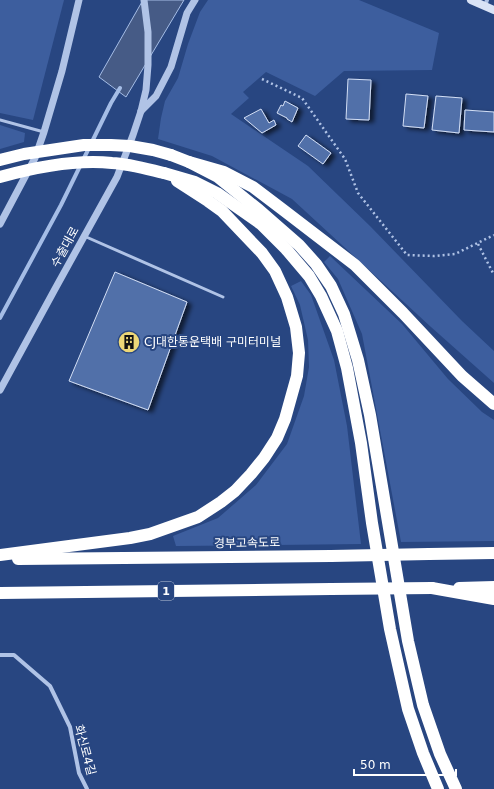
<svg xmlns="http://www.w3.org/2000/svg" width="494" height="789" viewBox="0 0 494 789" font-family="'DejaVu Sans','Noto Sans KR',sans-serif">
<defs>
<filter id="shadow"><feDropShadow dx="4.5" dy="2.5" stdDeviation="2" flood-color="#0009"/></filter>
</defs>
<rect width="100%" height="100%" fill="#284681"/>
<g fill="#3d5e9e">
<polygon points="0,0 64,0 33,120 0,113"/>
<polygon points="208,0 359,0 439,33 432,70 344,71 315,96 266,72 243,92 249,98 231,114 308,166 370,226 462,321 494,351 494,383 431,327 292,199 212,156 158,139 161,118 165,101 178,78 188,44 200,12"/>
<polygon points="0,125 25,133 24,142 0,149"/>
<polygon points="330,256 402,324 448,379 482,412 494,420 494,541 401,542 362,334 338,279 324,262"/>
<polygon points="301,281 311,295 334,360 347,426 361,544 176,546 173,536 218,518 256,485 287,444 304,396 309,367 308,340 300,305 291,286"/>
</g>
<polygon fill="#465b86" stroke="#a5bde6" points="143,0 184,0 178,10 126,97 99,77"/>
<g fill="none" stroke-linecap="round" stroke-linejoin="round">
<polyline stroke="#a5bde6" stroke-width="4" points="0,318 61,205 111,103 120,88"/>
</g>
<g fill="#516fa9" stroke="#d3dff5" filter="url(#shadow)">
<polygon points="348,79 371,80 369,120 346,119"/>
<polygon points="406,94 428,96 424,128 403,126"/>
<polygon points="436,96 462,98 459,133 432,130"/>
<polygon points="285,101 298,108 292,122 287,119 287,118 277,113 281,105 283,106"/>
<polygon points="261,109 269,123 274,120 276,125 262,133 244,118"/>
<polygon points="465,110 494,112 494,132 464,130"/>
<polygon points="306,135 331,153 323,164 298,146"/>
<polygon points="115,272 187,302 148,410 69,381"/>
</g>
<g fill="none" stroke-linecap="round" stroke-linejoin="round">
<g stroke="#b0c3e6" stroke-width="2.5" stroke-dasharray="2 3" stroke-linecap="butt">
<polyline points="262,79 302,98 345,159 358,193 407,255 434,256 455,254 494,235"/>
<polyline points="478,244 494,275"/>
</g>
<g stroke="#b0c3e6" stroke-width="3">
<polyline points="0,120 44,132"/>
<polyline points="84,236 223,297"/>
</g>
<g stroke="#b0c3e6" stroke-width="4">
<polyline points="485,6 487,0"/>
<polyline points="0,655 14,655 50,686 70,727 79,773 87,789"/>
</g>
<g stroke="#b0c3e6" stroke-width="7">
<polyline points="141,111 156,96 171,67 187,13 195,0"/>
<polyline points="0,224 35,158 44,132 62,71 79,0"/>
<polyline points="0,390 55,289 117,177 133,135 141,111 146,90 148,65 148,32 144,0"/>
</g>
<polyline stroke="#d9e3f6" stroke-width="8" points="471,0 494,10"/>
<g stroke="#fff" stroke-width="12">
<polyline points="171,155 189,162 224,172 253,187 282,209 355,265 403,313 462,376 494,404"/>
<polyline points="189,162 218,177 259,210 299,245 316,264 331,286 344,314 358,360 370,415 408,641 423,705 440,754 456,789"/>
<polyline points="164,173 195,182 217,193 261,224 286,249 309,276 321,296 337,331 347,368 361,443 372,523 390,629 408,709 423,753 438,789"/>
<polyline points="429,554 494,553"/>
<polyline points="0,555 130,538 150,534 198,517 221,502 235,491 251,474 264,458 277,438 285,419 297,376 299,353 296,327 287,297 275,271 262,253 222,211 208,201 177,181"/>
<polyline points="18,559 331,556"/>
<polyline points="432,588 494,599"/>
<polyline points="459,588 494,587"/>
<polyline points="0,593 331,589"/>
</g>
<g stroke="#fff" stroke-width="12">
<polyline points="0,160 24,154 84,145 111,145 130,146 153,150 171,155"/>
<path d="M0 177C36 167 75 159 112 163 130 164 147 169 164 173"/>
<polyline points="331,556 429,554"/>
<polyline points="331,589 432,588"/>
</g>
</g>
<defs>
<g id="building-disc" transform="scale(1.15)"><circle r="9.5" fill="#edd777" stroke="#284681"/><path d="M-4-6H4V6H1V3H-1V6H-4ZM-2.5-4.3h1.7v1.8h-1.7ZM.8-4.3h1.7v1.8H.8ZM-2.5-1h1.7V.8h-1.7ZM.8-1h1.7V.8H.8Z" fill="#111"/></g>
</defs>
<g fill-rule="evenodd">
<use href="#building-disc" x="129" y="342"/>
</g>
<g text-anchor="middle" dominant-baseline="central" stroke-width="4" stroke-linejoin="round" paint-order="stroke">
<rect fill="#284681" stroke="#bec8d9" stroke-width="1" x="158" y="582" width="16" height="18" rx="3"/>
<g font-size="11" font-weight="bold" fill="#fff">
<text x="166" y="591">1</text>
</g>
<g font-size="12" fill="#fff" stroke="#284681">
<text transform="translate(65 247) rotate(-61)">수출대로</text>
<text transform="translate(247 543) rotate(-1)">경부고속도로</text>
<text transform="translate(85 750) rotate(75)">화신로4길</text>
</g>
<g font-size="12" fill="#fff" stroke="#284681" text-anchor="start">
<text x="144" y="342">CJ대한통운택배 구미터미널</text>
</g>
</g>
<path d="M354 769v6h102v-6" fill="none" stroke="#ffffff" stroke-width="2"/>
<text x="360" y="769" font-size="12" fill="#ffffff" stroke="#284681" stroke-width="3" paint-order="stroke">50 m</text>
</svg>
